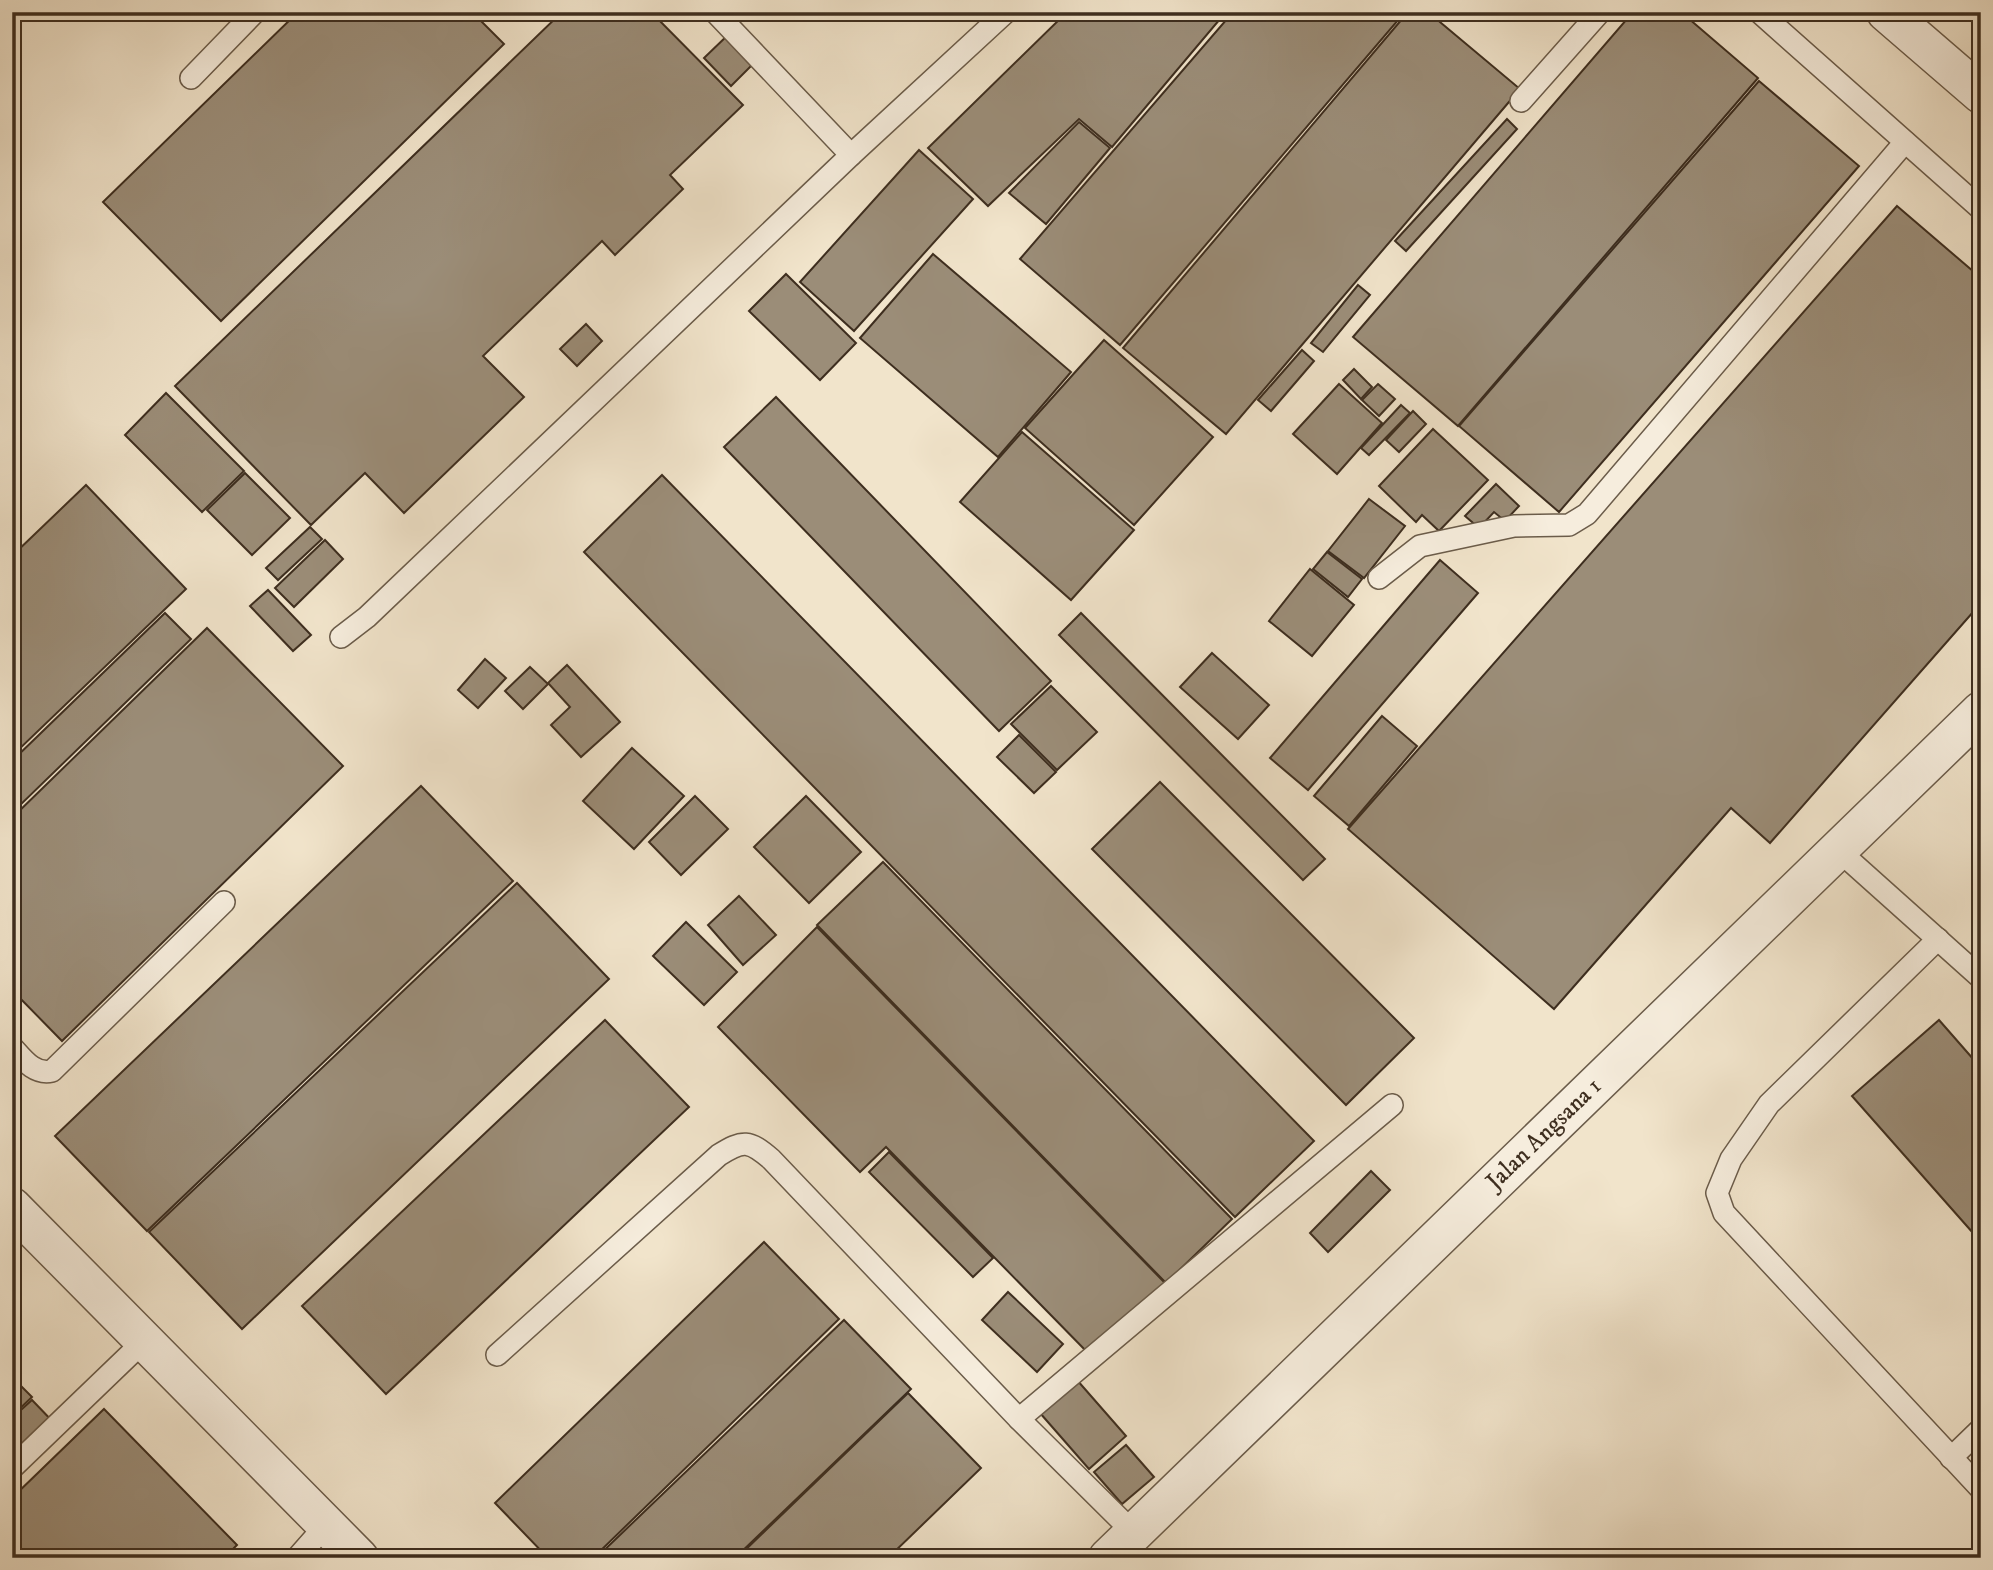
<svg xmlns="http://www.w3.org/2000/svg" width="1993" height="1570" viewBox="0 0 1993 1570" font-family="'IM FELL DW Pica',serif">
<rect width="100%" height="100%" fill="#f1e4cb"/>
<filter id="stains"><feTurbulence type="fractalNoise" baseFrequency=".00286" numOctaves="4"/><feColorMatrix values="0 0 0 0 .2 0 0 0 0 .09 0 0 0 0 .02 0 0 0 .5 -.17"/></filter>
<radialGradient id="worn" r=".72"><stop offset=".6" stop-color="#630" stop-opacity="0"/><stop offset="1" stop-color="#630" stop-opacity=".3"/></radialGradient>
<g fill="#9b8d78" stroke="#3e2e1f" stroke-width="2">
<polygon points="298,12 472,12 504,44 221,321 103,202"/>
<polygon points="562,12 651,12 743,105 670,175 683,189 615,255 602,241 483,356 524,397 404,513 365,473 311,525 175,386"/>
<polygon points="1067,12 1226,12 1112,147 1079,119 988,206 928,148"/>
<polygon points="1233,12 1405,12 1120,345 1020,259"/>
<polygon points="1408,12 1428,12 1520,89 1226,434 1123,348"/>
<polygon points="1633,12 1681,12 1758,78 1458,426 1353,337"/>
<polygon points="730,33 757,60 731,86 704,58"/>
<polygon points="1759,81 1859,166 1559,512 1459,426"/>
<polygon points="1507,119 1517,129 1406,251 1395,241"/>
<polygon points="1079,122 1110,148 1046,224 1009,193"/>
<polygon points="919,150 973,199 854,331 800,282"/>
<polygon points="1897,206 1981,278 1981,603 1770,843 1731,808 1554,1009 1348,829"/>
<polygon points="933,254 1071,372 998,457 860,338"/>
<polygon points="786,274 856,343 820,380 749,311"/>
<polygon points="1358,285 1370,295 1323,352 1311,343"/>
<polygon points="586,324 602,341 577,366 560,349"/>
<polygon points="1104,340 1213,437 1134,525 1025,428"/>
<polygon points="1302,350 1314,361 1271,411 1258,400"/>
<polygon points="1354,369 1372,387 1361,399 1343,380"/>
<polygon points="1339,384 1382,423 1337,474 1293,434"/>
<polygon points="1378,384 1395,399 1379,416 1362,400"/>
<polygon points="166,393 244,471 202,512 125,435"/>
<polygon points="776,397 1051,681 999,731 724,447"/>
<polygon points="1401,405 1410,413 1369,455 1361,448"/>
<polygon points="1413,411 1426,424 1399,452 1386,440"/>
<polygon points="1433,429 1488,480 1439,531 1422,515 1416,522 1379,486"/>
<polygon points="1022,432 1134,530 1071,600 960,502"/>
<polygon points="245,473 290,518 252,555 207,510"/>
<polygon points="662,475 1314,1141 1235,1217 584,552"/>
<polygon points="1496,484 1519,506 1505,521 1494,512 1479,528 1465,516"/>
<polygon points="86,485 186,589 12,756 12,556"/>
<polygon points="1369,499 1405,526 1364,578 1328,551"/>
<polygon points="310,527 322,539 278,580 266,568"/>
<polygon points="325,540 343,559 294,607 275,588"/>
<polygon points="1327,552 1362,579 1348,597 1313,569"/>
<polygon points="1440,560 1478,593 1308,790 1270,758"/>
<polygon points="1310,569 1354,605 1312,656 1269,621"/>
<polygon points="268,590 311,635 293,651 250,606"/>
<polygon points="165,613 191,639 12,813 12,761"/>
<polygon points="1081,613 1325,859 1303,880 1059,635"/>
<polygon points="207,628 343,766 62,1041 12,990 12,818"/>
<polygon points="1212,653 1269,705 1238,739 1180,687"/>
<polygon points="485,659 506,678 478,708 458,690"/>
<polygon points="567,665 620,722 581,757 551,725 570,707 548,683"/>
<polygon points="530,667 548,684 523,709 505,691"/>
<polygon points="1051,686 1097,732 1057,770 1011,724"/>
<polygon points="1382,716 1417,746 1349,826 1314,796"/>
<polygon points="1019,735 1056,772 1034,793 997,757"/>
<polygon points="632,748 684,796 634,849 583,801"/>
<polygon points="1160,782 1414,1038 1346,1105 1092,849"/>
<polygon points="421,786 513,881 147,1231 55,1136"/>
<polygon points="695,796 728,829 681,875 649,842"/>
<polygon points="806,796 861,852 809,903 754,847"/>
<polygon points="883,862 1232,1219 1166,1283 817,925"/>
<polygon points="517,883 609,979 242,1329 149,1232"/>
<polygon points="739,896 776,935 743,965 708,925"/>
<polygon points="686,922 737,972 704,1005 653,956"/>
<polygon points="817,927 1165,1283 1091,1356 886,1147 860,1172 718,1027"/>
<polygon points="605,1020 689,1107 386,1394 302,1306"/>
<polygon points="1939,1020 1981,1068 1981,1242 1852,1096"/>
<polygon points="889,1152 993,1258 973,1277 869,1172"/>
<polygon points="1371,1171 1390,1190 1328,1252 1310,1233"/>
<polygon points="764,1242 839,1319 593,1558 548,1558 495,1503"/>
<polygon points="1008,1292 1063,1344 1037,1372 982,1320"/>
<polygon points="844,1320 911,1389 735,1558 596,1558"/>
<polygon points="12,1377 32,1397 12,1416"/>
<polygon points="1077,1380 1126,1436 1089,1469 1040,1413"/>
<polygon points="908,1393 981,1468 888,1558 737,1558"/>
<polygon points="32,1400 56,1425 12,1459 12,1418"/>
<polygon points="104,1409 237,1545 224,1558 12,1558 12,1498"/>
<polygon points="1126,1445 1154,1477 1122,1504 1094,1472"/>
</g>
<g fill="none" stroke-linecap="round" stroke-linejoin="round">
<g stroke="#6b5c4a" stroke-width="24">
<g id="service">
<polyline points="715,12 851,155"/>
<polyline points="1759,12 1981,209"/>
<polyline points="191,78 255,12"/>
<polyline points="1521,101 1600,12"/>
<polyline points="1379,578 1420,546 1514,526 1569,525 1587,514 1905,142"/>
<polyline points="341,637 367,617 851,155 1006,12"/>
<polyline points="1838,850 1981,978"/>
<polyline points="1938,939 1769,1104 1731,1159 1717,1193 1724,1213 1981,1489"/>
<path d="M12 1047C23 1059 34 1075 52 1071L224 902"/>
<path d="M497 1355 719 1155C743 1140 749 1140 771 1159L1019 1419 1134 1533"/>
<polyline points="1019,1419 1392,1105"/>
<polyline points="1951,1458 1981,1429"/>
<polyline points="12,1468 144,1341"/>
<polyline points="297,1558 326,1525"/>
</g>
</g>
<g stroke="#6b5c4a" stroke-width="41">
<g id="minor">
<polyline points="12,1207 359,1558"/>
<polyline points="1108,1558 1981,711"/>
</g>
</g>
<g stroke="#6b5c4a" stroke-width="41">
<polyline id="tertiary" points="1886,12 1981,94"/>
</g>
<use href="#service" stroke="#f6eddd" stroke-width="21"/>
<use href="#minor" stroke="#f6eddd" stroke-width="38"/>
<use href="#tertiary" stroke="#f6eddd" stroke-width="38"/>
</g>
<g text-anchor="middle" dominant-baseline="central" stroke-width="6" stroke-linejoin="round" paint-order="stroke">
<g font-size="24" fill="#3e2e1f" stroke="#f6eddd">
<text transform="translate(1544 1134) rotate(-44)">Jalan Angsana 1</text>
</g>
</g>
<rect width="1993" height="1570" fill="none" stroke="#f1e4cb" stroke-width="42"/>
<rect x="14" y="14" width="1965" height="1542" fill="none" stroke="#3e2e1f" stroke-width="3.5"/>
<rect x="21" y="21" width="1951" height="1528" fill="none" stroke="#3e2e1f" stroke-width="2"/>
<rect width="100%" height="100%" filter="url(#stains)"/>
<rect width="100%" height="100%" fill="url(#worn)"/>
</svg>
